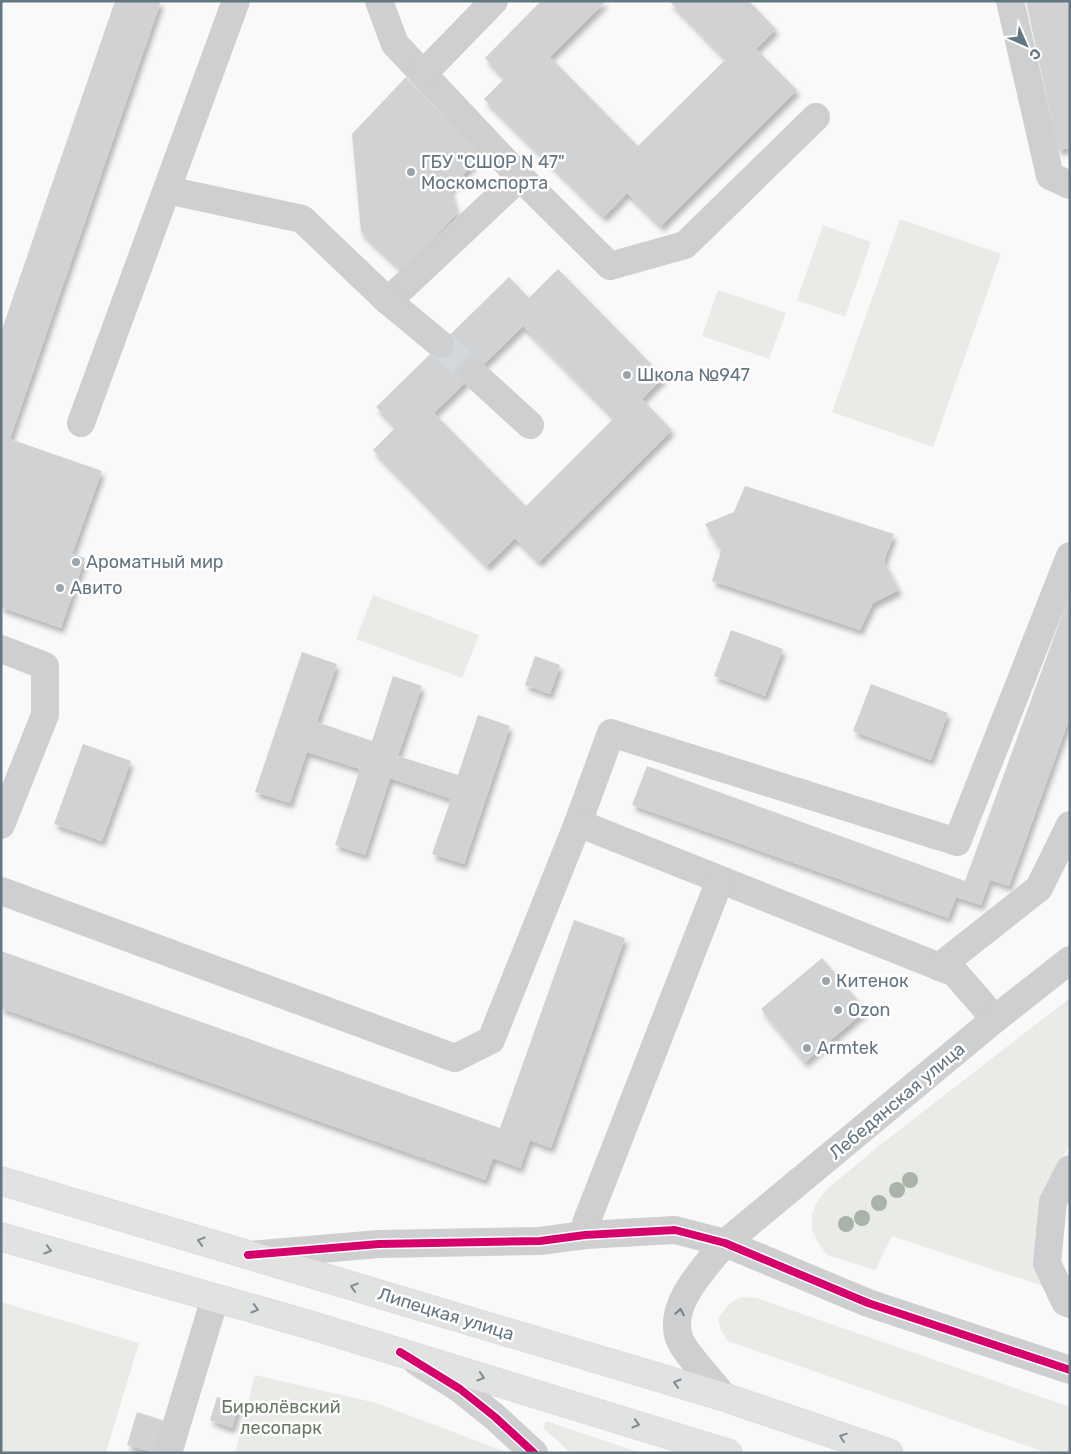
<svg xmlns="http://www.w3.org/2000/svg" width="1071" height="1454" viewBox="0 0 1071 1454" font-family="Rubik,sans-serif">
<defs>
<filter id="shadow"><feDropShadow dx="3" dy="5.5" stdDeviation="2.5" flood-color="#0004"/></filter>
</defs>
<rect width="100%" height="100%" fill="#f9f9f9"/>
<g fill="#e8ebe6">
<polygon points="900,219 1001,254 933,447 832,412"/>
<polygon points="823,225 871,242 845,317 797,300"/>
<polygon points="718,290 786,313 769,359 702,336"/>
<polygon points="373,595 479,635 462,678 356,639"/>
<polygon points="1070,998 1070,1145 1055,1169 1046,1287 892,1236 875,1270 827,1255 818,1242 812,1230 812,1215 815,1205 826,1190 880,1145"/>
<polygon points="741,1297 756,1298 1070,1407 1070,1453 1047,1453 728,1341 721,1331 718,1318 729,1304"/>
<polygon points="1,1302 139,1343 106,1452 108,1453 1,1453"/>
<polygon points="255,1375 376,1403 501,1450 505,1453 235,1453"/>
<polygon points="546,1421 641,1453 571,1453 543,1428"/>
</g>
<g fill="#d0d2d3" fill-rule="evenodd" filter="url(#shadow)">
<polygon points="115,1 161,1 10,439 102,471 72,554 85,558 61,628 1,607 1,332"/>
<polygon points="541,1 606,1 550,57 638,146 726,59 669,1 749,1 776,29 756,49 797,90 661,226 627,193 604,217 484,99 505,78 485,58"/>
<polygon points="1026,1 1070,1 1070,148 1058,150"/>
<polygon points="406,77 481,155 450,189 457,214 402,270 361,232 352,134"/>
<path d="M558 269 664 377 642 399 672 430 539 562 515 538 487 566 373 450 396 427 376 407 509 277 529 298ZM523 326 614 418 526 506 434 413Z"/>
<polygon points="745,486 894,534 884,561 899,590 873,603 860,630 712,581 721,551 705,524 734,512"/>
<polygon points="1070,593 1070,717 1009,886 990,880 981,905 956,897 948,918 632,805 647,766 965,881"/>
<polygon points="731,630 783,649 765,696 714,676"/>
<polygon points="302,652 337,664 317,722 372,741 393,676 422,686 398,756 458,775 478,715 510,726 464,864 432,854 451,799 390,778 365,855 335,845 360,769 307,752 290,803 255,792"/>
<polygon points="535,656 560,665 550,694 525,685"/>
<polygon points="871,684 948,713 931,760 853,731"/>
<polygon points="83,744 131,761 102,841 54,824"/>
<polygon points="574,920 625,938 551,1148 530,1140 520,1168 493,1158 485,1180 1,1008 1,951 500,1128"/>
<polygon points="822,958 866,1010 805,1062 761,1009"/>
<polygon points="217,1397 240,1404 232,1428 210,1420"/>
<polygon points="137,1412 165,1421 156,1453 127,1445"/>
</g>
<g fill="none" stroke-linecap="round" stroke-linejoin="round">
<polyline stroke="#d4d8dc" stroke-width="28" stroke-dasharray="28 14" stroke-linecap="butt" points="440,344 474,374"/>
<g stroke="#d5d6d7" stroke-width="29">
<g id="major">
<polyline points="1,1181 724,1397 889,1453"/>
<polyline points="1,1237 307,1324 728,1453"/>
</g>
</g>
<g stroke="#cecfd0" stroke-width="28">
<polyline points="379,1 395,44 520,177 388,301"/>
<polyline points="1010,1 1050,176 1070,185"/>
<polyline points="423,74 494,1"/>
<polyline points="520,177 610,266 685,245 816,117"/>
<polyline points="167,190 302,219 388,301 440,344"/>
<polyline points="474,374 530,425"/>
<polyline points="81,423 236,1"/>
<polyline points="1,649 45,666 45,715 1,825"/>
<polyline points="578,823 611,733 957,842 1070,556"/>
<polyline points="1,891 455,1058 491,1040 578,823 955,973 995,1019"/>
<polyline points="939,967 1039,888 1070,825"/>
<polyline points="1070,1169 1053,1202 1047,1263 1065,1302 1070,1304"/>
<polyline points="585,1235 586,1223 720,880"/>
<polyline points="250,1255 379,1244 540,1241 585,1235 675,1230 725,1243 868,1303 1070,1370"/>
<polyline points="417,1362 460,1389 495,1417 534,1453"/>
<path d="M724 1397C711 1380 695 1364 683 1346 661 1311 704 1268 725 1243L995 1019 1070 960"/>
<polyline points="168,1453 215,1298"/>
</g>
<use href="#major" stroke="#e1e2e2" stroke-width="28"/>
<g stroke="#fff" stroke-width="11">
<g id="cycleway">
<polyline points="248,1255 379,1244 540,1241 585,1235 675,1230 725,1243 868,1303 1070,1370"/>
<polyline points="400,1352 460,1389 495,1417 534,1453"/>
</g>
</g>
<use href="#cycleway" stroke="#d6006c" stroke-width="8"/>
</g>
<g fill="#a9b3a7">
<circle cx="910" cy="1180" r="8"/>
<circle cx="897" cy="1190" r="8"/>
<circle cx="879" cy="1203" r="8"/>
<circle cx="862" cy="1218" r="8"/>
<circle cx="846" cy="1224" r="8"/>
</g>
<defs><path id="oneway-chevron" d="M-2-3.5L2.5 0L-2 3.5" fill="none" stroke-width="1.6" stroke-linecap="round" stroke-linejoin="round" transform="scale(1.25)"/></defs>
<g stroke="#7e8c96">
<use href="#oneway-chevron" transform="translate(201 1241) rotate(-163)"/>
<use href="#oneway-chevron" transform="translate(48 1250) rotate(16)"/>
<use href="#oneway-chevron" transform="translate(354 1287) rotate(-163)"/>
<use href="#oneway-chevron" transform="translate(255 1309) rotate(16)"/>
<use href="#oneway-chevron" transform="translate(481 1377) rotate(17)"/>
<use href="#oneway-chevron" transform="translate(677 1383) rotate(-163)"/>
<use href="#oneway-chevron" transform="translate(636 1424) rotate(17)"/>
<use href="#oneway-chevron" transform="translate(843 1437) rotate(-161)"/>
</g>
<use stroke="#707f8b" href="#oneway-chevron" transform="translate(680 1312) rotate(-80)"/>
<g fill="#99a4ac" stroke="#fff" stroke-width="2">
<circle cx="411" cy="172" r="5"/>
<circle cx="627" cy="375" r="5"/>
<circle cx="76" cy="562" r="5"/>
<circle cx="60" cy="588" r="5"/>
<circle cx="826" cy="981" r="5"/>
<circle cx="838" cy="1010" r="5"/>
<circle cx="807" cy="1048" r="5"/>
</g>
<g text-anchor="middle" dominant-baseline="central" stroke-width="5" stroke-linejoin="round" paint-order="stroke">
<g font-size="18" fill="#657683" stroke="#fff" text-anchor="start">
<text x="421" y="162">ГБУ "СШОР N 47"<tspan x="421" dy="21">Москомспорта</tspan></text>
<text x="637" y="375">Школа №947</text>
<text x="86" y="562">Ароматный мир</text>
<text x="70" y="588">Авито</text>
<text x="836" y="981">Китенок</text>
<text x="848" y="1010">Ozon</text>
<text x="817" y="1048">Armtek</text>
</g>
<g font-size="18" fill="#657683" stroke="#fff">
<text transform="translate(897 1101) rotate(-40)">Лебедянская улица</text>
<text transform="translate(446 1314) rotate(17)">Липецкая улица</text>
</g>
<g font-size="18" fill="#687a64" stroke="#fff">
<text x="281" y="1407">Бирюлёвский<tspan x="281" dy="21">лесопарк</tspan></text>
</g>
</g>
<rect width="1071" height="1454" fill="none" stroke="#657683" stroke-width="5"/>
<g transform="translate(1026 45) rotate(135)" stroke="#ffffff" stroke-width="4" paint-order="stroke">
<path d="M0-4L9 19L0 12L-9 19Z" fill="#657683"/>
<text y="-8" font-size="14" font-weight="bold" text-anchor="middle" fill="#657683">С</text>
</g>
</svg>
